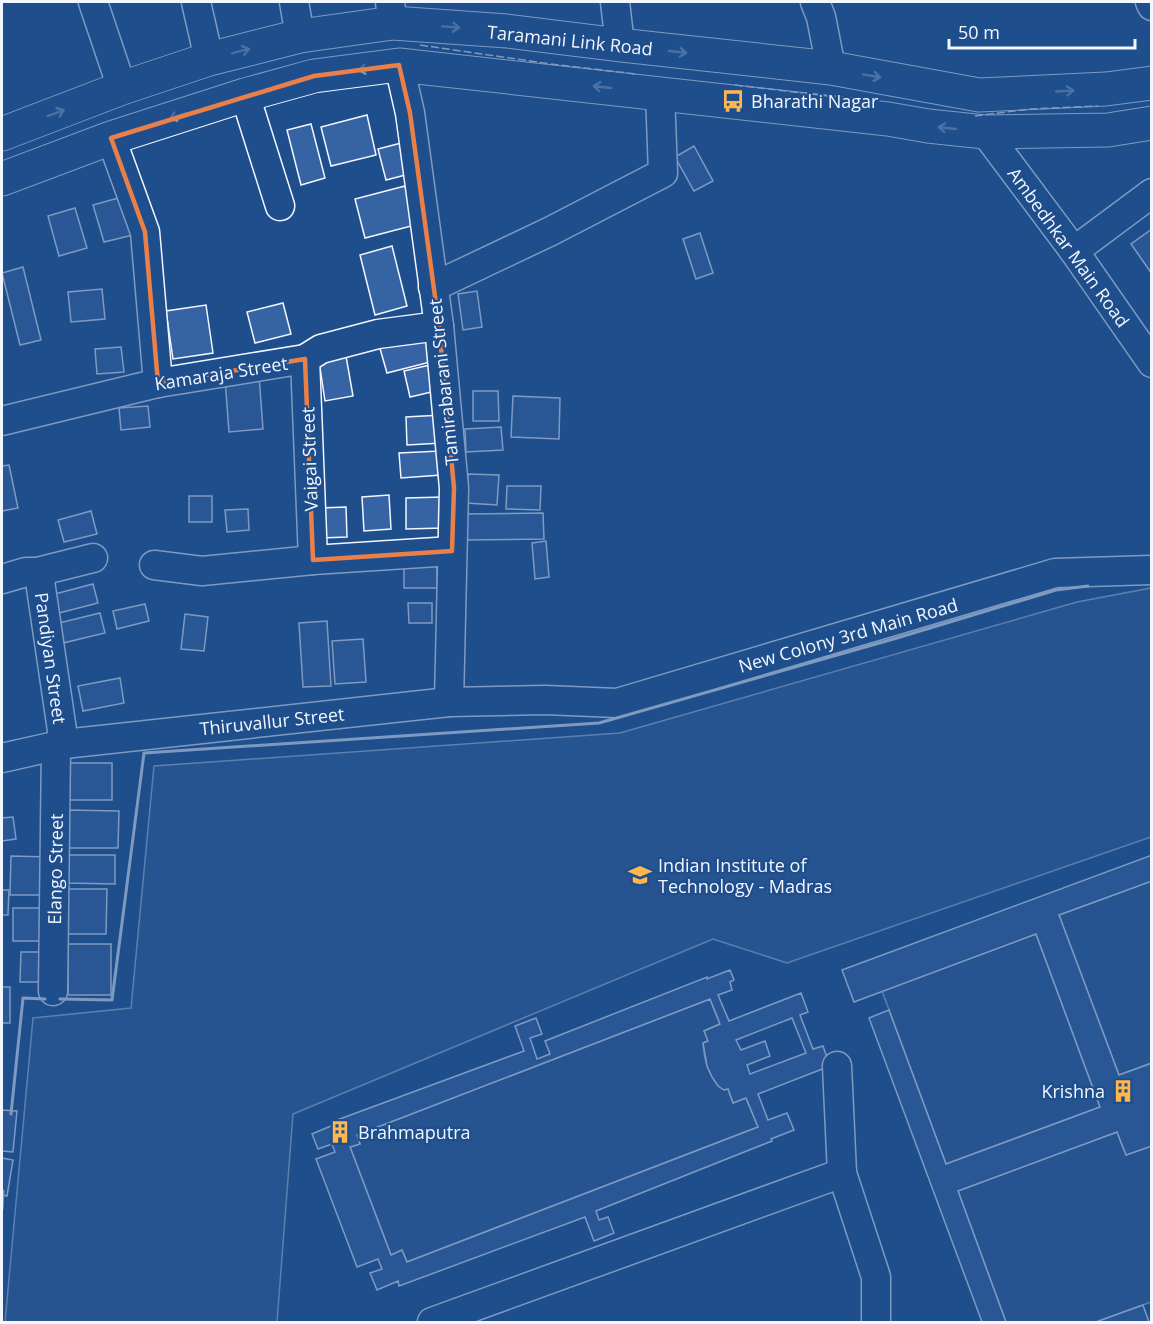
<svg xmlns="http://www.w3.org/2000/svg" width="1153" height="1324" viewBox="0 0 1153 1324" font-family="'Open Sans',sans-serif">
<rect width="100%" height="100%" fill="#1f4e8c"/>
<g fill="#305b95" stroke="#a8bbd7" stroke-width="1.5">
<polygon points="1151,588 1151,837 787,963 713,939 293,1114 277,1322 5,1322 33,1018 131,1008 154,766 620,733 1077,602"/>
<polygon points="1151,881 1151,1063 1119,1075 1059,915"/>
<polygon points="1036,934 1100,1107 946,1164 882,991"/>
<path d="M710 999 720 1024 704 1031 708 1041 703 1043C704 1061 709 1079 724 1090L728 1089 733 1103 746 1098 758 1127 407 1262 402 1250 391 1255 350 1147 360 1144 357 1135Z"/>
<polygon points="1117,1132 1126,1155 1151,1146 1151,1302 1096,1322 1006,1322 958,1191"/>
</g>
<g fill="#3563a3" stroke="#f2f6ff" stroke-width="1.5" fill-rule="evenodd">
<polygon points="367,115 376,155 331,166 321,127"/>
<polygon points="311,124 325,178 301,185 287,130"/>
<polygon points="409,141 417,172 386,180 378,149"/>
<polygon points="694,146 713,181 694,191 675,157"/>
<polygon points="405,186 415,225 365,238 355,199"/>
<polygon points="122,197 133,235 104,242 93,205"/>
<polygon points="75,208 87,248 59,256 48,216"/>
<polygon points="1152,229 1152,274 1131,244"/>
<polygon points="700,233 713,273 696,279 683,239"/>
<polygon points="392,246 407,306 375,315 360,255"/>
<polygon points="23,267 41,340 20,345 2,273"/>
<polygon points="102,289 105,319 71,322 68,292"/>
<polygon points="477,291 482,327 463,330 458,294"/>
<polygon points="283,303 291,334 255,343 247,312"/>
<polygon points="206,305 213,353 173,359 166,311"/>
<polygon points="431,332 438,360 387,373 379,345"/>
<polygon points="121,347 124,372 97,374 95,349"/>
<polygon points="346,356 353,396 325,401 319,361"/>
<polygon points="434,364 440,390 410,397 404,371"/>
<polygon points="259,376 263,429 229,432 225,379"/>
<polygon points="473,391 498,391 499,421 473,421"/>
<polygon points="513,396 560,398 559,439 511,437"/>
<polygon points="148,406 150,427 121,430 119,408"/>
<polygon points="441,415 442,443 407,445 406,417"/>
<polygon points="501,427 503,450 466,452 465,429"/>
<polygon points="440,451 441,475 401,478 399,453"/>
<polygon points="9,465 18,508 2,511 2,466"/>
<polygon points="468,474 499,475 497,505 466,503"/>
<polygon points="507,486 541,486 540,510 506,509"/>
<polygon points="389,495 391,529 364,531 362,497"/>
<rect x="189" y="496" width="23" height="26"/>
<polygon points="443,497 443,528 406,529 406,498"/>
<polygon points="346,507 347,537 321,538 320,508"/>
<polygon points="248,509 249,530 227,532 225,510"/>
<polygon points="91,511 97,534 64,542 58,520"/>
<polygon points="543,513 544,539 464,540 463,514"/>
<polygon points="546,541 549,577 535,579 532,543"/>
<polygon points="437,563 437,588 404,588 404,564"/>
<polygon points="93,584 98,603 55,614 51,595"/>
<polygon points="408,603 432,603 432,623 409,623"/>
<polygon points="145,604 149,621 117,629 113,611"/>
<polygon points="100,613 105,633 63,643 59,623"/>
<polygon points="185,614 208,617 204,651 181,649"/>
<polygon points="327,621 331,686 303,687 299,623"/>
<polygon points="363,639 366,682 335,684 332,641"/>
<polygon points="120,678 124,703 83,711 78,686"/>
<rect x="65" y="763" width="47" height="37"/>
<polygon points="68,810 119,811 118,848 67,848"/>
<polygon points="13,817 16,839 2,841 2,818"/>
<polygon points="67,855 115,855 115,884 66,883"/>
<polygon points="1152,855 1152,881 1059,915 1119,1075 1152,1063 1152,1146 1126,1155 1117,1132 958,1191 1006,1322 982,1322 869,1018 889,1010 946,1164 1100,1107 1036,934 854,1002 842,970"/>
<polygon points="11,856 49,857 49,895 10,895"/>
<polygon points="66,889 107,889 106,934 65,934"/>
<polygon points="2,890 9,890 8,915 2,915"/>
<polygon points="13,908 45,908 44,941 13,941"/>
<rect x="68" y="944" width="43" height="51"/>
<polygon points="21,952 50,952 49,982 20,982"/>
<path d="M730 970 734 980 730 982 732 990 718 995 729 1021 801 993 808 1012 800 1015 813 1049 823 1046 830 1066 758 1094 768 1120 787 1113 794 1130 771 1139 772 1141 596 1211 599 1220 608 1217 614 1233 594 1241 585 1217 399 1286 398 1281 377 1290 370 1273 382 1269 378 1259 357 1267 316 1159 335 1152 332 1144 318 1149 312 1134 338 1123 337 1120 524 1051 515 1026 536 1018 542 1034 530 1038 537 1059 550 1054 545 1041 707 977V979ZM710 999 720 1024 704 1031 708 1041 703 1043 707 1066 712 1077 718 1086 724 1090 728 1089 733 1103 746 1098 758 1127 407 1262 402 1250 391 1255 350 1147 360 1144 357 1135ZM792 1018 806 1053 750 1074 747 1065 770 1056 765 1041 741 1050 736 1040Z"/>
<rect x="2" y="987" width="8" height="36"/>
<polygon points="2,1110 17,1111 13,1152 2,1151"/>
<polygon points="2,1158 13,1160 7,1196 2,1195"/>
<polygon points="1143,1305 1149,1322 1096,1322"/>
</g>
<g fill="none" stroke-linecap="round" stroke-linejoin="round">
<g stroke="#f2f6ff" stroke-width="31">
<g id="minor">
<polyline points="93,2 122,88"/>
<polyline points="196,2 209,59"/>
<polyline points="294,2 300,36"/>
<polyline points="390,2 393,23"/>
<polyline points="615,2 620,45"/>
<polyline points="815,2 821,17 831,68"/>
<polyline points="1150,2 1152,6"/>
<polyline points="399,65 410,113 439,326 454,488 449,702"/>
<polyline points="245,95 280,206"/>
<polyline points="985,132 1074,251 1152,363"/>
<polyline points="111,138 145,232 158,383"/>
<polyline points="1074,251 1152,193"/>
<polyline points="433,287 551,231 663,173 660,93"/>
<polyline points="305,359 313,560"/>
<polyline points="2,421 158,383 305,359 321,349 378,334 439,326"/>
<polyline points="154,565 202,571 313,560 452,551"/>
<polyline points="37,572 40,581 64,744"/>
<polyline points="2,579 26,572 37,572 93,558"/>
<polyline points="2,758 64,744 449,702 545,700 617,703 1055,573 1152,570"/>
<polyline points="53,991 56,746"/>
<polyline points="837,1066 842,1173 876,1277 876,1322"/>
<polyline points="432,1322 842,1173"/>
</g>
</g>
<g stroke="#f2f6ff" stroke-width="35">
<g id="major">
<polyline points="2,134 122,88 209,59 300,36 393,23 507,31 620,45 831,68 979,95 1106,89 1152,83"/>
<polyline points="2,179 111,138 245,95 314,76 399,65 888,119 928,126 985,132 1108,130 1152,123"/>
</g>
</g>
<use href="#minor" stroke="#1f4e8c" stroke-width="28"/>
<use href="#major" stroke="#1f4e8c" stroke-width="33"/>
<g stroke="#f2f6ff" stroke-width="1.5" stroke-dasharray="8 3" stroke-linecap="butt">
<polyline points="420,45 551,64 636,74"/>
<polyline points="735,85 845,98"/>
<polyline points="975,116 1030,109 1098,106"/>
</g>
<g stroke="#f2f6ff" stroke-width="3">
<polyline points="60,999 112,1000 144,753 599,723 897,638 1056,590 1088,586"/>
<polyline points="11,1114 23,998 45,999"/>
<polyline points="2,1209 3,1191"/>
</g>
</g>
<defs><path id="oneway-shaft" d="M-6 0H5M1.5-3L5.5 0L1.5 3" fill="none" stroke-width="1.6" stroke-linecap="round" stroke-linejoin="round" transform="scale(1.5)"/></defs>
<g stroke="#7e9ac0">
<use href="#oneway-shaft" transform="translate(451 27) rotate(4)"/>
<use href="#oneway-shaft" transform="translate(241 51) rotate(-14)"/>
<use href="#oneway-shaft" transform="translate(678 52) rotate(6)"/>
<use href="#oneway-shaft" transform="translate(367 69) rotate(173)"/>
<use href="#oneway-shaft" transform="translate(872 76) rotate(10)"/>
<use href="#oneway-shaft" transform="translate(602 87) rotate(-174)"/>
<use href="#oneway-shaft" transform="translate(1065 91) rotate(-3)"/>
<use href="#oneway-shaft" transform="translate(56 113) rotate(-21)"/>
<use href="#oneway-shaft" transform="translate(178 116) rotate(162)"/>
<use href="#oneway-shaft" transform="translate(947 128) rotate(-174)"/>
</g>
<path d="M0 0H1153V1324H0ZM399 65 410 113 439 326 454 488 452 551 313 560 305 359 158 383 145 232 111 138 314 76Z" fill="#1f4e8c" fill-opacity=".55" fill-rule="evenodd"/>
<path fill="none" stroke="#ea8049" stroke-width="4.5" stroke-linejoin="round" d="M399 65 410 113 439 326 454 488 452 551 313 560 305 359 158 383 145 232 111 138 314 76Z"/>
<defs>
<g id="bus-bare" transform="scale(1.8)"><path d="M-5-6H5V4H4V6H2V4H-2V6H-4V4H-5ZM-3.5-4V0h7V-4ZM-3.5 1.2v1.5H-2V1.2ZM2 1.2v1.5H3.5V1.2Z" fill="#ffb74d" stroke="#1f4e8c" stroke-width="2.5" paint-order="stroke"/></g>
<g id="university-bare" transform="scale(1.8)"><path d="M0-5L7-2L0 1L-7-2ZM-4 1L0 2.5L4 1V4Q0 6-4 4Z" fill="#ffb74d" stroke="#1f4e8c" stroke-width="2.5" paint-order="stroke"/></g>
<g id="building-bare" transform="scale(1.8)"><path d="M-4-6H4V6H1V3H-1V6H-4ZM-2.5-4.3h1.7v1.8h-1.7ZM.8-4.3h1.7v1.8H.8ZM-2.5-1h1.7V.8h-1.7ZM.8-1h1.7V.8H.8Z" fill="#ffb74d" stroke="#1f4e8c" stroke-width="2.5" paint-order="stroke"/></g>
</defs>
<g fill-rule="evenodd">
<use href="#bus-bare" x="733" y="101"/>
<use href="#university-bare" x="640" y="875"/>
<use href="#building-bare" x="1123" y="1091"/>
<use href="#building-bare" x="340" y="1132"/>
</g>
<g text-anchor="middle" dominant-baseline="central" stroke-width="4.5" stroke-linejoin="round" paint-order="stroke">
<g font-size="18" fill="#f2f6ff" stroke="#1f4e8c">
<text transform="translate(570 40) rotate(6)">Taramani Link Road</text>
<text transform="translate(1069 247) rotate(54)">Ambedhkar Main Road</text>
<text transform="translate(221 373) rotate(-9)">Kamaraja Street</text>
<text transform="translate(443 382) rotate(-96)">Tamirabarani Street</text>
<text transform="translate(309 459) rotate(-92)">Vaigai Street</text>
<text transform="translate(848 635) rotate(-16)">New Colony 3rd Main Road</text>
<text transform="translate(51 658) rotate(82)">Pandiyan Street</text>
<text transform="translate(272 721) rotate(-6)">Thiruvallur Street</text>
<text transform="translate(55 869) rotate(-89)">Elango Street</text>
</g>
<g font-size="18" fill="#f2f6ff" stroke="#1f4e8c" text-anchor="start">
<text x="751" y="101">Bharathi Nagar</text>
<text x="658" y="865">Indian Institute of<tspan x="658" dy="21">Technology - Madras</tspan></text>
<text x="1105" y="1091" text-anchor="end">Krishna</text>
<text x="358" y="1132">Brahmaputra</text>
</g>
</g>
<rect width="1153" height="1324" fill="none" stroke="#f2f6ff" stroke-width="6"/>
<path d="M949 39v9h186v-9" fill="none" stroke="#f2f6ff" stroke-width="3"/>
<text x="958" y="39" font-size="18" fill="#f2f6ff" stroke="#1f4e8c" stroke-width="4.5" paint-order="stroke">50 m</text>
</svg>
